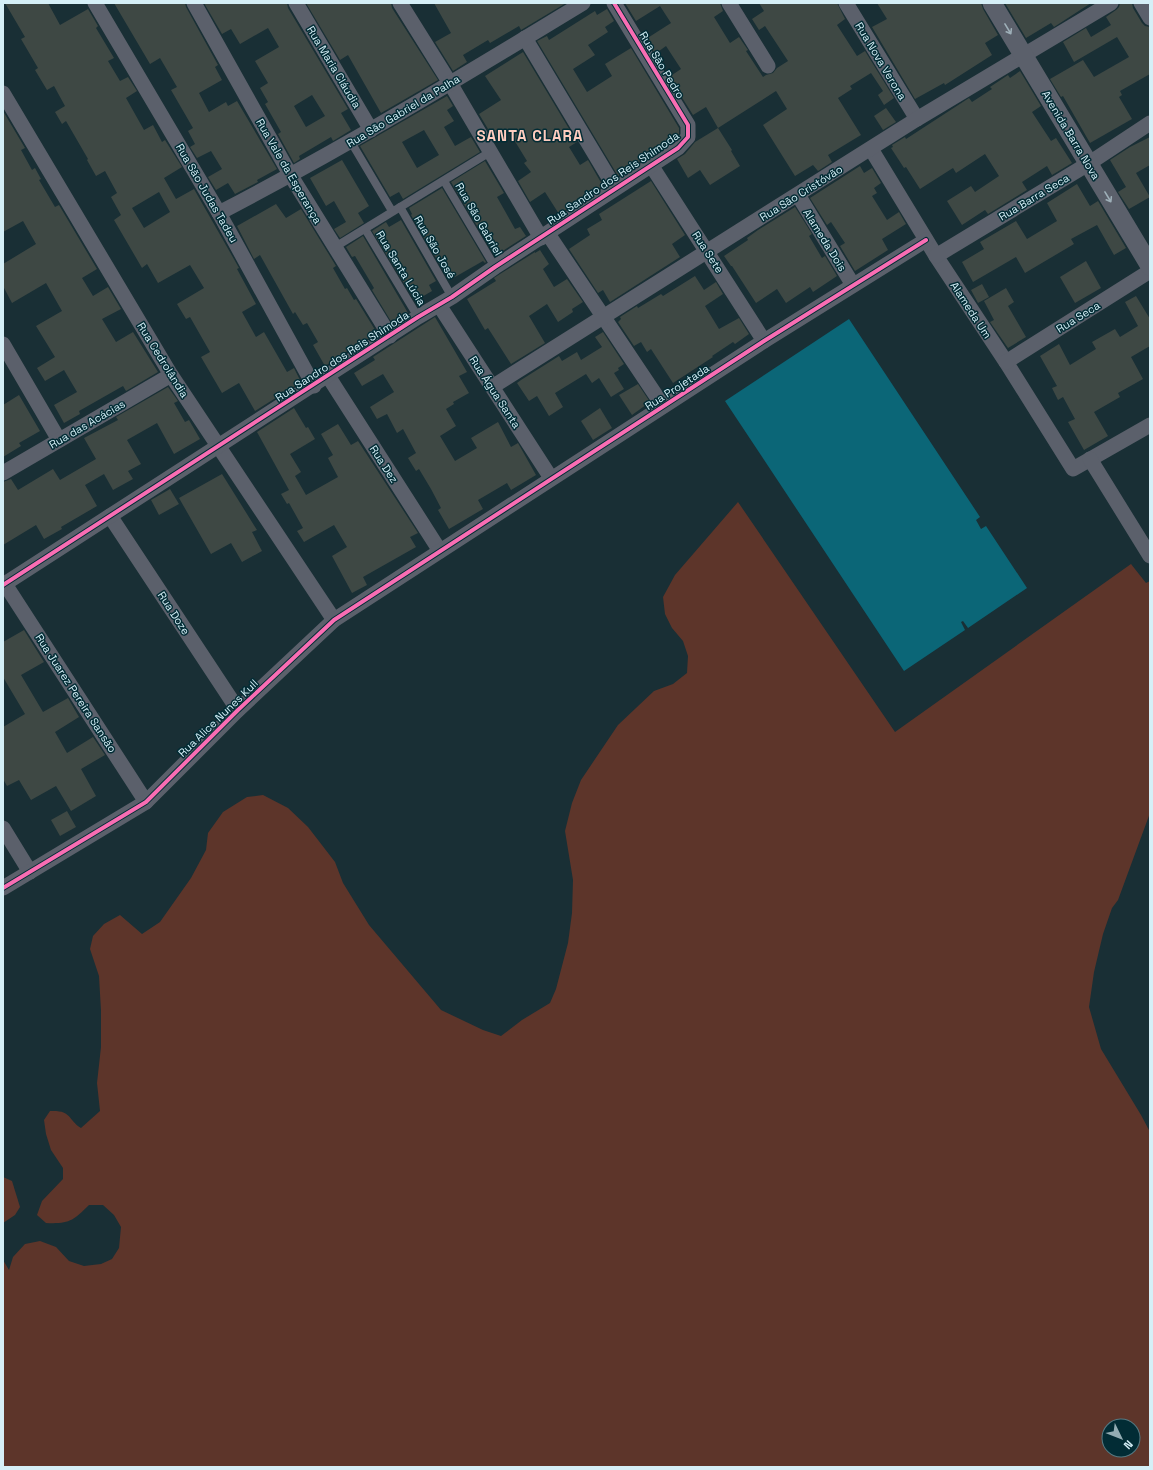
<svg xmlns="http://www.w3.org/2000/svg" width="1153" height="1470" viewBox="0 0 1153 1470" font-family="'Space Grotesk',sans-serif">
<rect width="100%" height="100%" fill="#192f35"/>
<g fill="#5d352a" fill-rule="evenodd">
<path d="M738 502 895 732 1131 564 1146 583 1150 581V813L1118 900 1112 908 1103 934 1094 972 1089 1007 1101 1049 1141 1115 1150 1132V1467H3V1260L9 1270 13 1257 25 1244 40 1241 56 1247 69 1261 84 1266 101 1264 112 1259 119 1248 121 1227 114 1215 103 1205H89C73 1221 69 1224 46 1223L37 1215 42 1201 63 1179V1168L51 1150 46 1134 44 1120 50 1111C72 1110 67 1119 81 1128L100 1111 97 1083 101 1047V1011L99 976 90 949 93 936 104 924 120 915 142 934 160 922 191 878 206 850 208 833 223 812 247 797 263 795 288 808 308 827 335 862 343 883 369 925 441 1010 483 1030 501 1036 522 1020 550 1003 556 989 568 943 572 913 573 880 565 831 572 803 581 780 618 725 654 691 673 684 687 673 688 656 683 641 672 628 665 614 663 597 675 575ZM1109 1426H1133V1450H1109Z"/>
<polygon points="3,1177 12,1181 20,1207 15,1215 3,1223"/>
</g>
<polygon fill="#0b6677" points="849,319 980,517 976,520 981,529 986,526 1027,588 968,628 963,621 961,622 965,630 904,671 725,401"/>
<g fill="#3e4844" fill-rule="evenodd">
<path d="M5 3H48L60 25 88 9 98 26 96 28 114 58 108 61 120 81 128 77 137 91 126 98 144 130 153 125 162 142 165 140 182 167 164 178 176 199 194 189 239 268 237 269 256 304 242 312 256 337 264 332 287 372 294 368 301 382 255 411 239 383 222 393 201 357 210 352 190 317 186 319 177 304 204 288 190 265 158 283 147 264 142 268 114 220 121 215 111 197 117 193 105 171 96 176 87 160 88 159 66 121 62 124 55 112 65 106 54 86 47 90 35 70 38 68 21 39 25 37ZM159 192 170 212 144 228 132 208Z"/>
<polygon points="114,3 185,3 186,7 218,65 215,67 222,80 199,93 209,112 226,102 228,106 237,101 277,169 257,180 258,182 235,194 228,183 216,190 208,177 222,169 211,151 197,158 190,147 195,144 188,131 193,128 171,90 177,87 160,58 150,64"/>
<path d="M204 3H287L288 8 348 109 341 113 351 130 333 141 331 137 299 156 300 159 294 163 278 134 281 132 265 104 268 102 260 88 268 83 255 61 279 47 268 28 240 44 231 29 222 34ZM312 95 325 116 306 127 294 106Z"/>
<polygon points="306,3 391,3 392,8 438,80 381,113 348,55 340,60"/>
<polygon points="434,3 566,3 521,30 519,26 490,43 488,40 463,55 467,62 453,71 435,42 451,33"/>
<polygon points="625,3 720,3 723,11 714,17 730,43 739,37 748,50 746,51 763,77 766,75 773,73 777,68 788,61 765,26 759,30 752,19 764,11 759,3 837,3 845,19 837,25 857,56 865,51 894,98 884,105 878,95 883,91 871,73 850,86 852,89 838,98 861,135 828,155 832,162 818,171 813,165 795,176 763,125 787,109 776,91 718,128 706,107 693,115 669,77 681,69 666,46 655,54 646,39 671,23 660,6 636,21"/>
<polygon points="877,3 981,3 983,9 998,35 985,43 992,55 945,85 944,83 915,99 872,27 887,19"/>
<polygon points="1005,3 1091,3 1054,27 1051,23 1026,38"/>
<polygon points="1120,3 1132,3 1133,8 1142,23 1145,26 1150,27 1150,74 1120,91 1122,95 1119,97 1132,119 1090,143 1063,96 1061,97 1050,79 1083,60 1094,77 1129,57 1117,37 1074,62 1063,42 1086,28 1091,37 1111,25 1106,17 1116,10 1119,7"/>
<polygon points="607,9 614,21 605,27 608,32 588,45 595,55 573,69 587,92 612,76 605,64 631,48 679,128 679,134 672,141 618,176 537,41 547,36 549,40 595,11 597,15"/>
<polygon points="523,52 577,142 569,147 580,165 588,160 603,186 559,214 545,192 530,202 518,181 531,172 524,163 527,161 508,130 494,139 479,114 501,100 485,76"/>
<polygon points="1020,71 1041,106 1032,112 1051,141 1056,138 1072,163 1052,175 1047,166 1022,182 1027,190 988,214 985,210 962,225 947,201 971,186 975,192 999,176 985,154 956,173 953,168 920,189 906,167 904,168 891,148 893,147 892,145 905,137 906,139 969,98 972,102 992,89 990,87 1008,75 1010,78"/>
<path d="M447 96 453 106 447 110 454 121 444 127 455 146 471 137 480 152 403 199 399 192 390 197 360 146ZM424 130 439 155 417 168 402 142Z"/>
<polygon points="886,108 896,122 883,130 874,116"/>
<polygon points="3,111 25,148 21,150 32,170 35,168 41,179 39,180 55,207 59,205 97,269 82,278 93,296 108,287 121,309 102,319 116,342 133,332 158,372 126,391 123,386 79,411 80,414 64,423 54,405 77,392 64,370 45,381 37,368 55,357 36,326 62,311 46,283 12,303 3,286 3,264 36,244 23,221 3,232"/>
<polygon points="718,128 732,150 731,151 740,166 710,185 700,170 688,178 677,159 685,154 695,142"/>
<polygon points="1150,137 1150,165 1136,173 1150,197 1129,209 1118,192 1126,187 1110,160 1130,147"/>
<polygon points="342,160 369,206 358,213 364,223 340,238 334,229 346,222 334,201 326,206 310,178"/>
<polygon points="485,161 504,193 497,197 515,229 520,227 526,236 495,256 451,182"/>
<polygon points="860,166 864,173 872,168 881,183 874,188 877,193 872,196 887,220 899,212 906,224 882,239 888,250 855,271 840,246 845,243 831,222 827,225 810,198"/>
<polygon points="651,181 685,235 672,244 680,257 610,302 603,290 598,293 569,249 590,235 587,229 602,220 599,214"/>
<polygon points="1077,184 1090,206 1098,201 1126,248 1114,255 1097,225 1071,239 1074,244 1025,273 1016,257 973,282 962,262 984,249 980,242 1016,221 1027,239 1057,221 1047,203"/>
<polygon points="442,188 486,262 485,263 483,261 455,277 452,272 446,275 411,215 412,214 409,208"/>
<polygon points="276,204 286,218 301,209 336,266 333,268 345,289 347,288 354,300 356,299 377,333 344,353 344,354 325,366 313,345 318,342 307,323 303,325 295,312 293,314 260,255 254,259 237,226"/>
<polygon points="795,207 812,234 809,236 822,258 825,256 837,276 813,292 810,287 786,303 777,289 756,303 732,266 731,266 724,256 748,240 747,238 758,230"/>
<polygon points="401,220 436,281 429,285 432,291 415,301 372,231 386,222 389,227"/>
<polygon points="363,236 408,313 392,323 372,290 374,288 355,256 352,257 346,247"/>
<polygon points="540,250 549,264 543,269 554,287 567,279 583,302 572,309 573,312 558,322 547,304 529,316 545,343 511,364 488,328 485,330 467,299 496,281 494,278 500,274 535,252 535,253"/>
<polygon points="1086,261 1101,288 1075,303 1060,277"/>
<polygon points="695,276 704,290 716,282 723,294 705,306 719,329 739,318 749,334 735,344 733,342 712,356 713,357 673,383 651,349 647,352 641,342 634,346 618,322 621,319 620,317 637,306 638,308 661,294 663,296"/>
<polygon points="982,284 989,297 978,303 971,290"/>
<polygon points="1006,288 1014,302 1008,306 1026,337 1008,348 990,322 994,320 984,301"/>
<polygon points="1136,296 1150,319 1150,346 1131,357 1143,379 1118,393 1120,397 1094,412 1108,436 1084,450 1068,422 1075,419 1063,397 1058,400 1052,388 1057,386 1040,356 1059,344 1070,365 1096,349 1092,342 1115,329 1120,337 1138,326 1125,302"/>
<polygon points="435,317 467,372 459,376 469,393 453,402 454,404 446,409 456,426 440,436 455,461 477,448 471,438 498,422 511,447 518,443 536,475 511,490 507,483 478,500 483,509 449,529 438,510 441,508 431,489 419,469 416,471 408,458 416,453 403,429 397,433 387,414 377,419 370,407 394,392 383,374 362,386 354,373 375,360 373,357"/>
<polygon points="603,332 624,364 618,368 619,370 614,373 624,389 611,397 599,378 592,383 586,374 555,393 563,407 549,416 537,396 529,401 517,383 521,380 559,356 562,361 577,352 581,360 602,347 595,337"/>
<polygon points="638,384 650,402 632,415 619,395"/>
<polygon points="168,387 178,401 174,403 185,422 189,420 200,439 174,454 157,423 127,440 141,464 128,471 133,479 113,490 104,474 85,485 97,506 61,527 62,529 44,539 36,525 3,545 3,482 11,479 18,490 53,469 60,480 96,459 84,438 118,420 116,417"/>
<polygon points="19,395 40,431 19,443 21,446 3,457 3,405"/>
<polygon points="294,408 306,428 308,427 315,439 290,454 301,472 295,476 306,495 338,477 328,458 333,455 321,434 338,424 351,445 358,441 418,533 410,537 416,547 363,577 367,585 352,593 332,556 347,547 334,525 304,542 297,531 303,528 289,503 287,504 281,494 289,490 257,432"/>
<polygon points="600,408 612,428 593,440 581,421"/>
<polygon points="222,474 257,530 252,532 262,551 242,562 231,543 211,554 179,498"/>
<polygon points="170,489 179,504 159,515 151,500"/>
<polygon points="24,630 44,662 21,675 43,712 68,698 79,717 55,732 67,753 93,737 105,755 81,769 96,796 71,811 56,786 31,800 19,780 7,786 3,779 3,727 25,714 3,677 3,642"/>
<polygon points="67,811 76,827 60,836 51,820"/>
</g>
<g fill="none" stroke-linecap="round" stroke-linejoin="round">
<g stroke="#5b606b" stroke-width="8">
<polyline points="351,142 392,211"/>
<polyline points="444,181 495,267"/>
<polyline points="400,207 452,297"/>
<polyline points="365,229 418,317"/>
<polyline points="335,247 490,152"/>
</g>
<g stroke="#5b606b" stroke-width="15">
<polyline points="95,3 219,213 314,386"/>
<polyline points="194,3 291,176 390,336"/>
<polyline points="296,3 371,130"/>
<polyline points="400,3 450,83 541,238"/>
<polyline points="729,3 768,66"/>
<polyline points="846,3 917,119"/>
<polyline points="1141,3 1150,18"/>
<polyline points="525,38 615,188"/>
<polyline points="3,93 171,375 334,620"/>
<polyline points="871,149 936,256 1006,362 1073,469 1150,425"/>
<polyline points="651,165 764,341"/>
<polyline points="798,195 853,285"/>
<path d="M219 213C344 148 463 76 583 3"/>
<polyline points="548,234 663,406"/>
<polyline points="936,256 1088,164 1150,123"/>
<polyline points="439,305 551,478"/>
<polyline points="3,344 59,440"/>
<polyline points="1006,362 1150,271"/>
<polyline points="328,376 440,551"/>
<polyline points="492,387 917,119 1111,3"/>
<polyline points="1090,459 1150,556"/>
<polyline points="3,473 171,375"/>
<polyline points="110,516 238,710"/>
<polyline points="5,584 146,802"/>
<polyline points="3,585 418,317 452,297 495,267 678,148 688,137 688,125 614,3"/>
<polyline points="3,828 30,872"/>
<polyline points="3,888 146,802 238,710 334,620 764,341 926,240"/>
</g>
<polyline stroke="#5b606b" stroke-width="19" points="992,3 1150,266"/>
<g stroke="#022c35" stroke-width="6">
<g id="cycleway">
<polyline points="3,585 418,317 452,297 495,267 678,148 688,137 688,125 614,3"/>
<polyline points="3,888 146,802 238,710 334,620 764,341 926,240"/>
</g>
</g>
<use href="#cycleway" stroke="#f96db3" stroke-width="4"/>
</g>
<defs><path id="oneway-shaft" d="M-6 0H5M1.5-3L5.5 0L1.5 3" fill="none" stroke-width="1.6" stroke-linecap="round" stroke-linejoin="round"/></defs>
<g stroke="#9eafb8">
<use href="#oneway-shaft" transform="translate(1008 29) rotate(59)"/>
<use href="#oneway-shaft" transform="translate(1108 197) rotate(59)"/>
</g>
<g text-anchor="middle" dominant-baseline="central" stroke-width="3" stroke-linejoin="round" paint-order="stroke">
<g font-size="11" fill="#d5eff7" stroke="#022c35">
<text transform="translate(881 61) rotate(59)">Rua Nova Verona</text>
<text transform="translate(662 65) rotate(59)">Rua São Pedro</text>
<text transform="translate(334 67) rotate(59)">Rua Maria Cláudia</text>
<text transform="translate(403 111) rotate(-31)">Rua São Gabriel da Palha</text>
<text transform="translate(1071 135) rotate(59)">Avenida Barra Nova</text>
<text transform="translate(289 171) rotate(60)">Rua Vale da Esperança</text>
<text transform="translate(613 178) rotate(-34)">Rua Sandro dos Reis Shimoda</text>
<text transform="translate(207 193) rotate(60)">Rua São Judas Tadeu</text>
<text transform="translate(801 193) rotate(-32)">Rua São Cristóvão</text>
<text transform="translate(1034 197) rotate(-31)">Rua Barra Seca</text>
<text transform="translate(479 219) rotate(60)">Rua São Gabriel</text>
<text transform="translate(825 240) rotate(58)">Alameda Dois</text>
<text transform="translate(435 247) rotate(60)">Rua São José</text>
<text transform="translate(708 252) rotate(57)">Rua Sete</text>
<text transform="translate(401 268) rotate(59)">Rua Santa Lúcia</text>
<text transform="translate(971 310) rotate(57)">Alameda Um</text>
<text transform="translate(1078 317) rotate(-32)">Rua Seca</text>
<text transform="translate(342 356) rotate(-33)">Rua Sandro dos Reis Shimoda</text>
<text transform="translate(163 360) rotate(58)">Rua Cedrolândia</text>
<text transform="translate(677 387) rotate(-33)">Rua Projetada</text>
<text transform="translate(495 392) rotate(57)">Rua Água Santa</text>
<text transform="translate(87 424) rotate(-30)">Rua das Acácias</text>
<text transform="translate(384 464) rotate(57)">Rua Dez</text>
<text transform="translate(174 613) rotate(57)">Rua Doze</text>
<text transform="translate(76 693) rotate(57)">Rua Juarez Pereira Sansão</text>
<text transform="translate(218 718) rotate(-44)">Rua Alice Nunes Kull</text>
</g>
<g font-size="15" font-weight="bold" letter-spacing="1" fill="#feccbe" stroke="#022c35">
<text x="530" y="135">SANTA CLARA</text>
</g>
</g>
<rect width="1153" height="1470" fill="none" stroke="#d5eff7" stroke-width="8"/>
<g transform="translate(1121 1438) rotate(133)"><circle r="19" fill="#022c35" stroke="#567a83"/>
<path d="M0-3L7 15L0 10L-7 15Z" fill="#93acb3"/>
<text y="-6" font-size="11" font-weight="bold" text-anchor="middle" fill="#d5eff7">N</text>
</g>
</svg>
